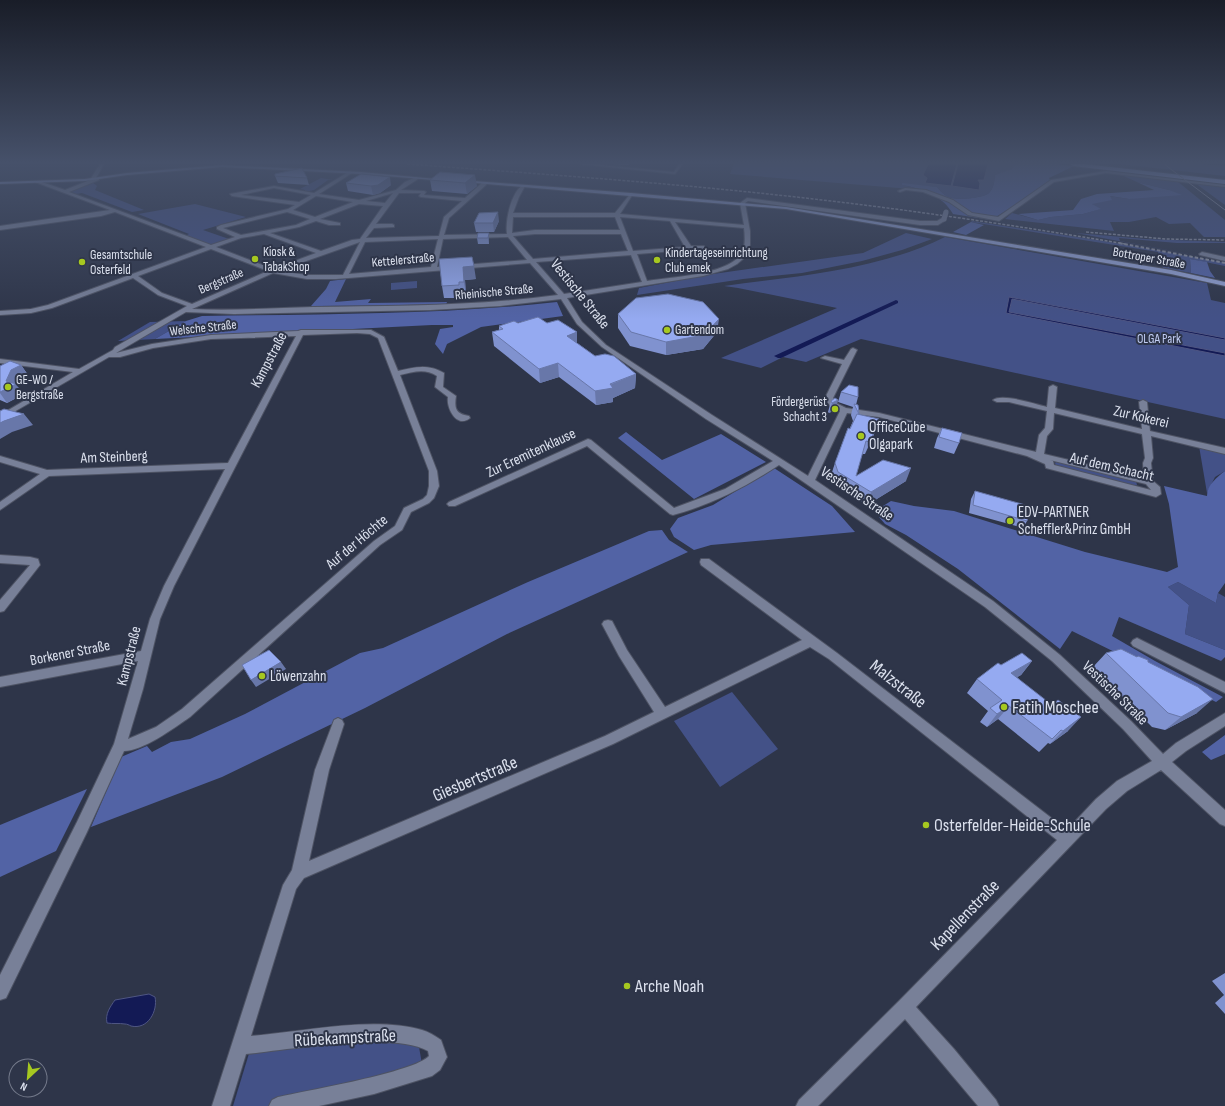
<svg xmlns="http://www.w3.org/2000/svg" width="1225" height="1106" viewBox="0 0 1225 1106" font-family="'Sofia Sans Condensed',sans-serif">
<rect width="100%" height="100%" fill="#2e3549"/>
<g fill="#435187">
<path d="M734 164H1036L995 175C994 182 994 188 989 193 984 198 958 200 952 198 946 197 940 191 937 187L902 184 903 185 923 190 730 174Z"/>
<polygon points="1120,164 1201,164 1225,166 1225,176"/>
<polygon points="1119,174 1177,181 1225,220 1225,237 1204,237 1190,223 1169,224 1156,217 1129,222 1110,222 1114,231 1005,219 1012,213 1038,220 1051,217 1083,214 1100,209 1091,204 1109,196 1129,199 1169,190 1137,182"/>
<polygon points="321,178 333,180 328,180 314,190 305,192 305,190 300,189"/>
<polygon points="92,182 97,186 95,190 144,210 132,212 82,193 76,194 68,191"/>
<polygon points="1195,183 1225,187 1225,205"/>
<polygon points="195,204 246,217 203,230 229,239 212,245 185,236 189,234 138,214"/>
<polygon points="972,221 1104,241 1225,263 1225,266 1190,259 1191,273 1163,268 1158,252 971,222"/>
<polygon points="906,233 932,239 902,250 862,261 802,273 743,279 637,295 639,288 713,274 863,253"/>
<polygon points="1076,233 1146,239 1225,242 1225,243 1177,243 1119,238 1120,241 1225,261"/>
<path d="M945 237 1207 283 1211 300 1225 303V419L861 339 806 362 783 357 761 368 721 358 837 308 738 288 724 286C797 276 879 270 945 237Z"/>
<polygon points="417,281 417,288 391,290 391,283"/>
<polygon points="186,321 155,339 118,341 150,322"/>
<polygon points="1199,446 1225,452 1225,471 1215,477 1207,493"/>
<polygon points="1056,461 1136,481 1137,485 1134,486 1058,467 1055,464"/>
<polygon points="1178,582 1216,603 1218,593 1225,597 1225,650 1185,634 1189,605 1168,587"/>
<polygon points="732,692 778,749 720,787 674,721"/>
<polygon points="405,1041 419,1047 422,1064 291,1106 233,1106 251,1047"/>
</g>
<g fill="#5263a5">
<path d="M1015 164H1054L1074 166 1049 178 1050 180 1015 205 991 220 953 214C942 195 923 189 902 185V183L937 187C940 191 946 197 952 198 958 200 984 198 989 193 994 188 994 182 995 175L1012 169Z"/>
<polygon points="1137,182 1169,190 1182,195 1129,199 1110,196 1112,200 1092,204 1101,209 1083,214 1051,217 1038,220 1018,214 1073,210 1081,199 1097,194 1154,190"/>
<polygon points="971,222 984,225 966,235 953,232"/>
<polygon points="1190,259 1207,262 1210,271 1215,278 1191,273"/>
<polygon points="346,279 335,302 371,299 368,303 447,302 446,305 311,306 326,289 330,281"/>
<path d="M557 302 563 316 481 327 447 344 443 354 435 344 440 329 453 327V325H432L155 339 186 321 202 316C320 314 439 315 557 302Z"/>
<polygon points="626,432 662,460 721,434 766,462 694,499 618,438"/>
<polygon points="774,468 832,506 855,532 711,545 694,550 674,537 670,529 678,518 713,505"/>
<path d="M1225 471V583L1218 593 1216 603 1178 582 1168 587 1189 605 1185 634 1225 650V657L1221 661 1119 617 1112 636 1155 661 1223 697 1216 702 1072 631 1060 649 958 569 906 535 885 524 879 517 883 506 891 501 914 506 954 511 1085 552 1167 572 1178 567 1169 504 1164 486 1207 496C1207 485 1217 477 1225 471Z"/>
<polygon points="662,530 669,540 688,552 507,634 365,708 222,777 91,827 121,757 147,746 152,752 171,742 190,739 245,714 360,653 383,648 528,582 649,531"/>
<polygon points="1225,735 1225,754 1211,760 1202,752"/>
<polygon points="87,789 56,851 0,877 0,825"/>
</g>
<g fill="#131a55" stroke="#4f5683">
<polygon points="928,164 957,164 951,186 925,183 927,178 923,175"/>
<polygon points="958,164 988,164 984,180 978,180 980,183 979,190 952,186"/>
<polygon points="1009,297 1225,338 1225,340 1012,299 1009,312 1225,353 1225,356 1006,313"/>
<path d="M149 994 155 997C158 1011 148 1030 131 1026 129 1025 127 1024 125 1024 119 1023 113 1024 107 1023 105 1014 110 1007 115 1000Z"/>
</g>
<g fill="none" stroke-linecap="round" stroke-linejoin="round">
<polygon fill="#131a55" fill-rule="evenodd" points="896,300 898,301 898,303 781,358 778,358 774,356"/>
<g stroke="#4e5364" stroke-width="2">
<g id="minor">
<path d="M100 164H104L96 178H99V180L69 192 211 245 235 237 217 229V227L221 225 288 209 295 205 232 196 230 194 274 186 314 193 350 171 352 173 319 194 359 200 396 190 405 182 416 177 418 179 401 190 424 191 426 192 424 195 465 198 483 182H487V184L449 218 444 235 507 234C505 221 511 192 523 185L525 186 519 197 513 213H615L631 193 633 194 620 214 744 225 740 203 747 198 920 221H937L942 218H946V220L938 225H920L748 201 745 203 750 231V245L744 258 737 264 728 269 703 276 567 298 582 322 606 345 712 415 808 476 840 411 830 406 825 398 842 364 821 358 825 356 844 360 851 349 853 348 857 350 833 398 836 403 846 408 879 413 1036 452 1039 435 1045 428 1047 411 1009 402H997L993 400C1002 393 1035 404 1047 407L1049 387 1053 385 1057 387 1055 408 1142 429 1139 402 1143 400 1147 402 1150 431 1225 448V454L1151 436 1153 458 1151 463 1153 481 1160 487 1161 494 1156 497 1046 468 1045 464 1027 456 879 417 847 413 815 480 993 601 1060 655 1131 721 1163 754 1176 743 1225 713V726L1186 751 1172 762 1225 810V826L1220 824 1161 770 1127 791 1106 809 916 1007 954 1049 996 1100 999 1106H978L905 1019 818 1106H796L799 1100 899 1001 1057 840 829 659 810 647 613 744 304 878 296 889 251 1036C303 1032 372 1016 422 1030 429 1032 435 1036 441 1040L447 1057 440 1070 432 1076 374 1094 319 1106H269L272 1100 278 1097C305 1091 415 1072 429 1056L428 1051C393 1031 288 1050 246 1054L230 1106H212L283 885 292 870 315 770 334 720 338 718 342 720 344 724 329 770 309 861 605 736 654 712 619 656 602 624 604 621 608 620 612 621 627 650 665 707 802 640 701 565 700 562 701 559H709L837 653 1067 830 1096 799 1117 781 1152 761 1123 729 1052 661 985 607 779 465C746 487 711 505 673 515L670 514 587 446 455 506H449L447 504 449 502 588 439 591 440 674 508 725 489 773 461 706 419 602 347 577 324 561 299 500 306 430 310 234 314 186 312 116 353 152 344 211 335 298 331 301 330H371L384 337 398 371C415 367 428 364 444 373L443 387 456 396C454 409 456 414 469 416L470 418C457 429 446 408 448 397L435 387 437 376C425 368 413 372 400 375L437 471 439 486 434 498 429 503 411 512 402 530 380 545 190 717C174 728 143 751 124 751L87 832 6 998 0 1000V975L77 822 114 744 138 661 0 687V677L141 651 150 619 164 586 225 469 49 476 0 510V502L40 474 0 462V456L47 470 228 463 296 336 211 339 153 348 120 357H109L0 420V415L73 372 0 363V359L79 369 113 350 115 347 187 306 158 295 133 278 52 308 31 313 0 315V311L31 309 48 305 206 247 115 212 101 216 0 230V226L110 210 35 182 39 181 65 190 90 180ZM274 188 311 195 299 202 241 195ZM393 193 385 203 366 201ZM399 193H421L419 196 421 197 462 201 444 217 439 236 366 238 374 228 394 227V225L392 224H376ZM316 196 353 202 315 217 293 210ZM359 204 383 206 360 239 352 240 321 251 270 233 299 227 316 221 329 225H340V223L320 219ZM287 212 310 219 296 225 241 235 223 228ZM513 217H615L620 230H535L512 233ZM620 217 670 221 685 247 633 251ZM675 222 744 228C745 237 746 249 740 256 723 275 672 277 647 281L637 254 699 249 697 251 689 253V255C695 256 701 255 705 251L704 246H691ZM264 234 316 253 273 269 216 247 241 238ZM535 234H621L628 251 533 259 513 236ZM508 237 527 260 437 267 443 239ZM438 239 431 267 349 274 365 242ZM360 242 343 275H307L278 271ZM211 249 268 271 192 304 162 293 138 276ZM631 255 642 282 564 294 536 262ZM530 263 558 295C477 306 395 306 313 307 273 308 233 311 192 309L273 273 307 279H336ZM357 333 370 334 378 338 429 471V486L427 495 423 499 404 508 395 526 374 541 182 709 156 727 128 739 143 689 160 619 174 586 303 335ZM1054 413 1142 434 1145 458 1143 463 1144 478 1044 454 1047 436 1053 429ZM1050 460 1146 484 1151 490 1054 465 1053 461Z"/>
<polygon points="580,164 592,164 674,172 679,164 683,164 675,174"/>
<polygon points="1106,171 1225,185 1225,187 1106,173 1054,182 999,221 968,215 949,202 923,192 906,190 900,192 898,191 905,188 926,190 953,200 972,213 998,217 1051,180"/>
<polygon points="1202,252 1225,257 1225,261 1200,255 1199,254"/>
<polygon points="0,555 30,557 38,559 40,565 4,611 0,612 0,600 30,565 0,563"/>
<polygon points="1137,638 1225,682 1225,693 1133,646 1131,643 1133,640"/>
</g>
</g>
<g stroke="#4e5364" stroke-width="2">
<g id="major">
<polygon points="222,165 361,172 447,180 445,181 361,174 222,167 127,175 85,181 0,184 0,182 85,179 127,173"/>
<polygon points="461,180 631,193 786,207 1171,270 1225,282 1225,286 1171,274 786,209 463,182"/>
</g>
</g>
<g stroke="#4e5364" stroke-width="2">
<polygon id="highway" points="1070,164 1084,164 1225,180 1225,184 1073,166"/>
</g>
<use href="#minor" fill="#788098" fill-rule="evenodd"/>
<use href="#major" fill="#91a0d2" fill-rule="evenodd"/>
<use href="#highway" fill="#a1b5f9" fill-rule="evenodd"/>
<polyline stroke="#8a8fa0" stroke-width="1" points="1164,164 1225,210"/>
<g stroke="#8a8fa0" stroke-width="1.5" stroke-dasharray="3 1.5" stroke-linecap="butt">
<path d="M407 164C540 174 673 183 805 198 912 210 1019 226 1125 244"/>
<polyline points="1086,232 1166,239 1225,240"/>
</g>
<polyline stroke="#8a8fa0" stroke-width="2" stroke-dasharray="3.5 2" stroke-linecap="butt" points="1119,243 1225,263"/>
<g stroke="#4e5364" stroke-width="5.5" stroke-linecap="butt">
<polyline id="minor-bridge" points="944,219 946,212"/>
</g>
<use href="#minor-bridge" stroke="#788098" stroke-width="5"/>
</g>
<g fill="#8092cf">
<polygon points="611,164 629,164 628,165"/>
<polygon points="440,172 477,186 467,194 432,191 430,180"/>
<polygon points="275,176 307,178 309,185 278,183"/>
<polygon points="346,183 391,185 380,193 373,195 348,191"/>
<polygon points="499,221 494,232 476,232 474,223"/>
<polygon points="489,233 489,244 478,244 477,238"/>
<polygon points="439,259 476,279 465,280 466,295 461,295 461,298 444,298 442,286"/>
<polygon points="618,314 717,332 703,349 666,355 630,346 618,328"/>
<polygon points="518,323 577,343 595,356 636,374 635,388 613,398 613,402 596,405 559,377 540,383 494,346 492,332 499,330 499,326"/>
<polygon points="21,365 28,375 18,380 16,385 24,394 7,403 0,400 0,366"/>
<polygon points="841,392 858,397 856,405 859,414 875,432 865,454 862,454 856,476 906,481 867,505 835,484 831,475 835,463 853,421 851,415 853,407 838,402"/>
<polygon points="838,400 835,410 829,413 828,412 831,401"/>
<polygon points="942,428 959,443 954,454 934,448 937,438"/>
<polygon points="975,491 1027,521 1023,528 969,513 971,499"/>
<polygon points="1106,653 1148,662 1197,713 1165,730 1152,727 1093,667"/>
<polygon points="1032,661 1021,675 1017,677 1068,731 1050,744 1048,743 1039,752 998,719 987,727 980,722 988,711 967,693 977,679 1001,665"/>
<polygon points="1225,973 1225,1014 1215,1003 1224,995 1212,981"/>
</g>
<g fill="#6877a9">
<polygon points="475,175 477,186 467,194 465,183"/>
<polygon points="390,177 391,185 380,193 373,195 371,186"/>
<polygon points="498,212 499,221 494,232 493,223"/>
<polygon points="489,233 489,244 488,238"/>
<polygon points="474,266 476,279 465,280 466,295 464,282 463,267"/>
<polygon points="719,319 717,332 703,349 666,355 666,342"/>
<polygon points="577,332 577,346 567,336"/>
<polygon points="558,363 559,377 540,383 539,369"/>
<polygon points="21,365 28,375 18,380 16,385 24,394 7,403 0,393 0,392 6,381 11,370"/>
<polygon points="636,374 635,388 613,398 613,402 596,405 595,391"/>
<polygon points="838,400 835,410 829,413 832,403"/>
<polygon points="24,414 33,425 12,432 0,439 0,423 4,421"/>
<polygon points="879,419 875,432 865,454 870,442"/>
<polygon points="911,468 906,481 867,505 871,492"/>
<polygon points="1032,661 1021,675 1001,687 1011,673"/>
<polygon points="281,662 286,669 256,687 251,680"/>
<polygon points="1213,699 1197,713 1165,730 1181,717"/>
<polygon points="1009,706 998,719 987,727 997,714"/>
<polygon points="1081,717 1068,731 1050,744 1063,731"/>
</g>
<g fill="#95aaf1" stroke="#6877a9">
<polygon points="302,168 307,178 275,176 275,174"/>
<polygon points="440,172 475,175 465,183 430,180"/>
<polygon points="361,174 390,177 378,185 371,186 346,183"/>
<polygon points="498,212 493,223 474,223 479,213"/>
<polygon points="478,233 489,233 488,238 477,238"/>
<polygon points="472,257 474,266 463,267 464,282 459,282 459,285 442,286 439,259"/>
<polygon points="668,294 703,302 719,319 704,335 666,342 631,332 618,314 636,298"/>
<polygon points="538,317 547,323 558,320 577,332 567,336 595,356 605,354 614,356 636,374 610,384 613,388 595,391 558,363 539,369 492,332 503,329 499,326 514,321 518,323"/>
<polygon points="10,361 21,365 11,370 6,381 16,384 0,392 0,366"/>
<polygon points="849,385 858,387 858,397 841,392"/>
<polygon points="835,398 838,400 832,403 831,401"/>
<polygon points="854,404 858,405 859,414"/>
<polygon points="4,409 24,414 4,421 0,423 0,411"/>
<polygon points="857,414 879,419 870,442 866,441 856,476 883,460 911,468 871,492 838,472 835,463 848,428 850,429"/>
<polygon points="942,428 962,433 959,443 939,437"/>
<polygon points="975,491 1029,506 1027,521 973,505"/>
<polygon points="1121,649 1137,657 1138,656 1148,660 1148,662 1198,687 1213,699 1181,717 1168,713 1106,653"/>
<polygon points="269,650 281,662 251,680 242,665"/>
<polygon points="1022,653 1032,661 1011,673 1052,705 1058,700 1081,717 1063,731 1061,730 1052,739 1009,706 997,714 990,708 1002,700 977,679 998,663 1001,665"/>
</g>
<linearGradient id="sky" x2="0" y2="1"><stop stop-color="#191d28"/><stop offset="0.51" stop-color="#46516a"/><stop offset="1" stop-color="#46516a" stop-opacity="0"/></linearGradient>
<rect width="1225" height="319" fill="url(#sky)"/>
<g fill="#a6c820" stroke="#2e3549" stroke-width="1.5">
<circle cx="255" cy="259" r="4"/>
<circle cx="657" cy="260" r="4"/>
<circle cx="82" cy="262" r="4"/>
<circle cx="667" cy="330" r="4"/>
<circle cx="8" cy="387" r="4"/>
<circle cx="835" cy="409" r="4"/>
<circle cx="861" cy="436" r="4"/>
<circle cx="1010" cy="521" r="4"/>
<circle cx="262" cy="676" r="4"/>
<circle cx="1004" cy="707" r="4"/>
<circle cx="926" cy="825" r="4"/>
<circle cx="627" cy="986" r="4"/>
</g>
<g text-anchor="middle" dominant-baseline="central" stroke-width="4" stroke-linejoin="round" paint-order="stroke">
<g font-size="13" fill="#dce1ee" stroke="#2e3549" text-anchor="start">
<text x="263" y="252">Kiosk &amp;<tspan x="263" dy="15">TabakShop</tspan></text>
<text x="665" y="253">Kindertageseinrichtung<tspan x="665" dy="15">Club emek</tspan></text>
<text x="90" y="255">Gesamtschule<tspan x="90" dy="15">Osterfeld</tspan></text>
<text x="675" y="330">Gartendom</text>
<text x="16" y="380">GE-WO /<tspan x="16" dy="15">Bergstraße</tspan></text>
<text x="827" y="402" text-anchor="end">Fördergerüst<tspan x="827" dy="15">Schacht 3</tspan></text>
</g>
<g font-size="13" fill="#dce1ee" stroke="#2e3549">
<text transform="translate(1149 258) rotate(10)">Bottroper Straße</text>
<text transform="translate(403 260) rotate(-5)">Kettelerstraße</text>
<text transform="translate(221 281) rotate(-23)">Bergstraße</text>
<text transform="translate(494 292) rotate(-5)">Rheinische Straße</text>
<text transform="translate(203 328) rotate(-6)">Welsche Straße</text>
</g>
<g font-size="13" fill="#c1cdf3" stroke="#2e3549">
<text x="1159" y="339">OLGA Park</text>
</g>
<g font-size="15" fill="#dce1ee" stroke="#2e3549">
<text transform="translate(580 294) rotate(51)">Vestische Straße</text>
<text transform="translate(269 360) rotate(-62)">Kampstraße</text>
<text transform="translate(1141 417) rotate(13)">Zur Kokerei</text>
<text transform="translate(531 453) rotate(-25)">Zur Eremitenklause</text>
<text transform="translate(114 457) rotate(-2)">Am Steinberg</text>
<text transform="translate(1112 467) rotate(13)">Auf dem Schacht</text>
<text transform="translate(857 494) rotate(34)">Vestische Straße</text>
<text transform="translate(357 542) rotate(-40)">Auf der Höchte</text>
<text transform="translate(70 653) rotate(-11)">Borkener Straße</text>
<text transform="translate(129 656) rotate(-76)">Kampstraße</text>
<text transform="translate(1115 693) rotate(44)">Vestische Straße</text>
</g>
<g font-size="15" fill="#dce1ee" stroke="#2e3549" text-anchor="start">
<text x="869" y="427">OfficeCube<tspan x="869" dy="17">Olgapark</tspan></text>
<text x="1018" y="512">EDV-PARTNER<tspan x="1018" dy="17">Scheffler&amp;Prinz GmbH</tspan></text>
<text x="270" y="676">Löwenzahn</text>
</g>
<g font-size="18" fill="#dce1ee" stroke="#2e3549">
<text transform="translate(898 684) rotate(38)">Malzstraße</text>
<text transform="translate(475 779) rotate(-23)">Giesbertstraße</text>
<text transform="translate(965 915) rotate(-46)">Kapellenstraße</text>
<text transform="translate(345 1038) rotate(-3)">Rübekampstraße</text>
</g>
<g font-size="18" fill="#dce1ee" stroke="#2e3549" text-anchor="start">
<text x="1012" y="707">Fatih Moschee</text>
<text x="934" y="825">Osterfelder-Heide-Schule</text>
<text x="635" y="986">Arche Noah</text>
</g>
</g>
<g transform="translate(28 1078) rotate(206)"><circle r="19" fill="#2e3549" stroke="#747a8b"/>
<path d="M0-3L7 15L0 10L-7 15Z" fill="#a6c820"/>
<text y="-6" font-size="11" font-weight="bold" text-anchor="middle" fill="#dce1ee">N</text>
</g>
</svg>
